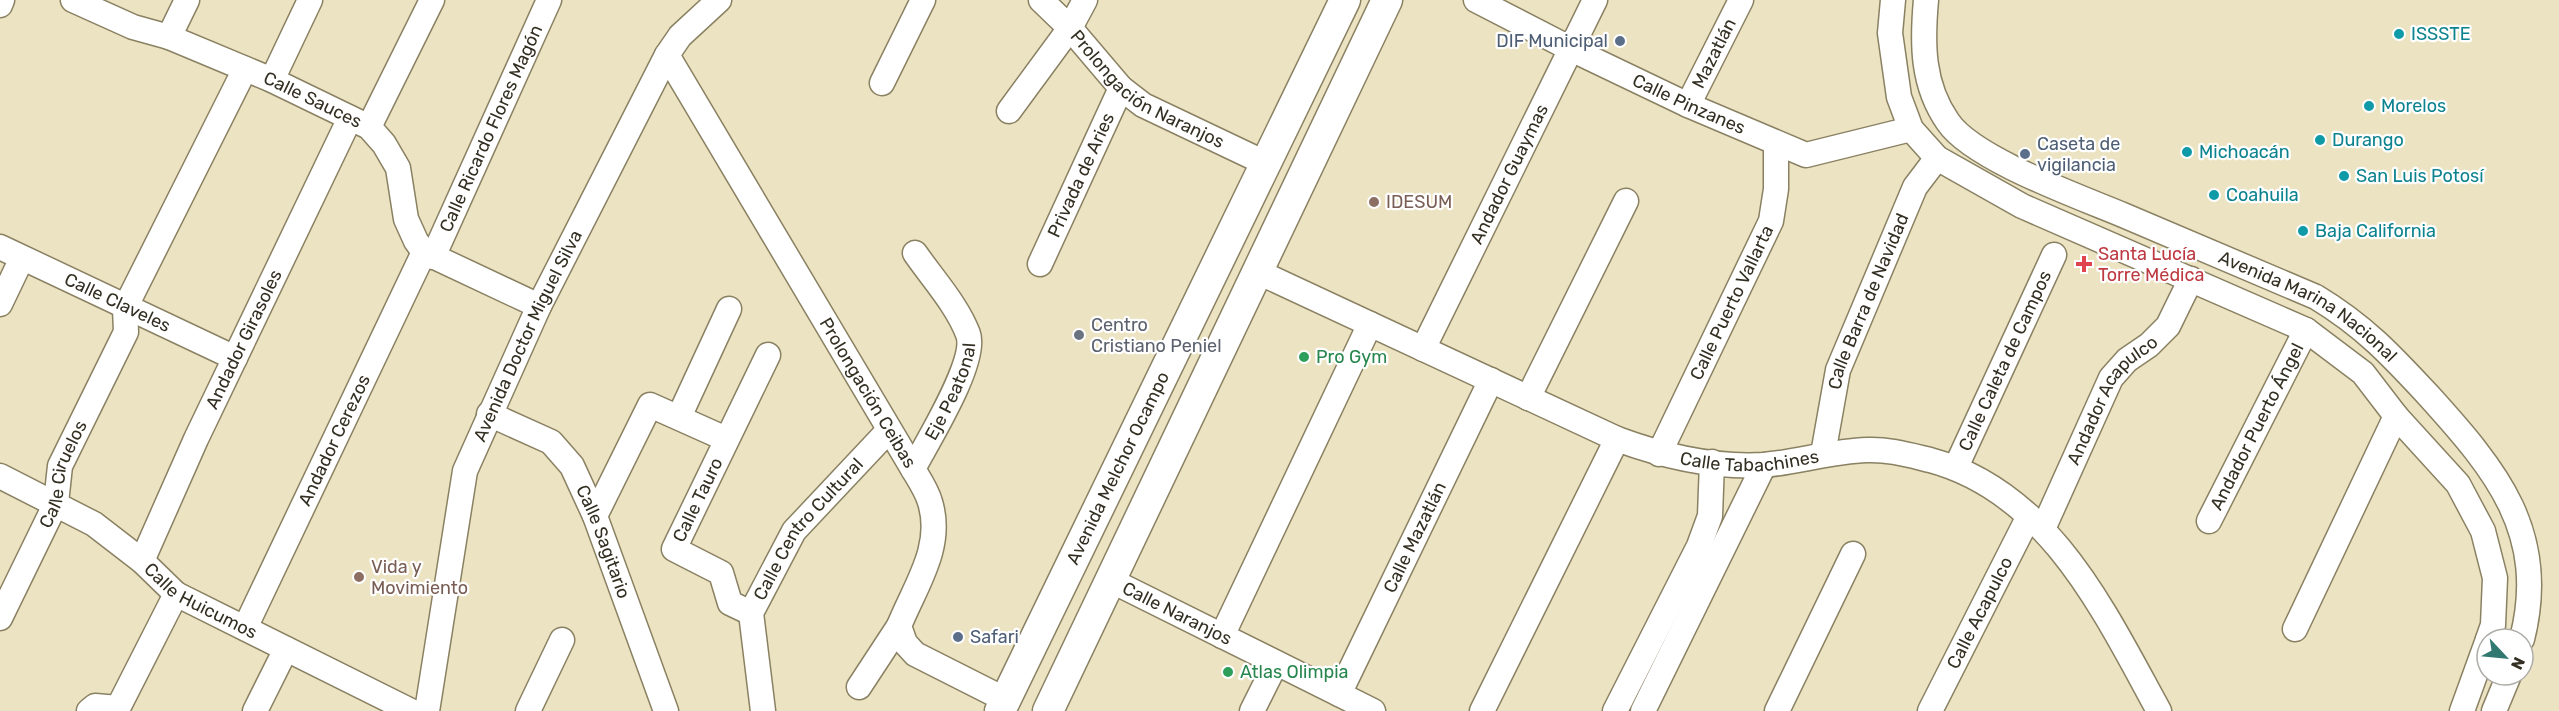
<svg xmlns="http://www.w3.org/2000/svg" width="2559" height="711" viewBox="0 0 2559 711" font-family="Rubik,sans-serif">
<rect width="100%" height="100%" fill="#ece3c2"/>
<g fill="none" stroke-linecap="round" stroke-linejoin="round">
<g stroke="#8a8163" stroke-width="27">
<g id="minor">
<path id="s1" d="M73 0 133 27 169 37 272 80 369 127 384 144 398 168 406 219 416 241 424 252 539 306"/>
<path id="s2" d="M1041 0 1070 28 1121 88 1143 105 1265 163"/>
<path id="s3" d="M1476 0 1571 49 1688 105 1806 155 1911 129"/>
<polyline points="1893,0 1890,33 1899,97 1911,129 1937,158 2022,206 2306,330 2363,373 2396,416 2458,484 2483,531 2495,578 2493,625 2488,639"/>
<path id="s4" d="M1926 0C1922 44 1922 85 1948 122 1973 159 2080 197 2123 215 2188 243 2252 270 2316 297 2364 326 2391 355 2429 396 2496 470 2549 533 2522 639"/>
<polyline points="0,5 2,0"/>
<polyline points="169,37 187,0"/>
<path id="s5" d="M667 55 913 469C919 479 927 491 930 502 944 547 915 586 899 626L905 643 915 654 1006 700"/>
<polyline points="272,80 310,0"/>
<polyline points="882,83 923,0"/>
<path id="s6" d="M1688 105 1741 0"/>
<polyline points="1009,111 1070,28 1085,0"/>
<polyline points="369,127 432,0"/>
<path id="s7" d="M0 247 235 358"/>
<path id="s8" d="M433 257 549 0"/>
<path id="s9" d="M1040 264 1121 88"/>
<path id="s10" d="M1256 271 1617 439C1663 456 1714 468 1764 465 1798 462 1832 451 1867 450 1888 449 1909 455 1930 460 2049 492 2104 611 2159 711"/>
<polyline points="0,304 22,258"/>
<path id="s11" d="M1423 349 1595 0"/>
<polyline points="1528,398 1626,201"/>
<path id="s12" d="M489 414 551 442 572 466 595 516 666 711"/>
<polyline points="679,417 729,309"/>
<path id="s13" d="M1659 454 1771 221 1776 189V143"/>
<path id="s14" d="M1823 454 1838 370 1915 187 1937 158"/>
<path id="s15" d="M1956 467 2054 255"/>
<path id="s16" d="M913 469C927 442 978 361 968 334 957 305 933 279 915 253"/>
<path id="s17" d="M0 476 94 524 142 561 176 594 411 711"/>
<polyline points="595,516 650,405 726,439"/>
<path id="s18" d="M2209 521 2306 330"/>
<path id="s19" d="M2043 529 2111 378 2127 360 2149 345 2168 326 2191 279"/>
<path id="s20" d="M142 561 196 439 350 118"/>
<path id="s21" d="M1110 580 1373 711"/>
<path id="s22" d="M751 613 730 603 721 573 674 549 768 355"/>
<path id="s23" d="M0 618 56 503 60 466 126 332 125 308 245 69"/>
<path id="s24" d="M245 628 424 252"/>
<polyline points="2295,629 2396,416"/>
<polyline points="1222,636 1370,324"/>
<polyline points="859,687 899,626"/>
<path id="s25" d="M1339 694 1491 380"/>
<polyline points="89,711 95,706 118,708 176,594"/>
<polyline points="255,711 286,649"/>
<path id="s26" d="M427 711 465 471 539 306 667 55 680 36 719 0"/>
<polyline points="528,711 562,640"/>
<path id="s27" d="M763 711 751 613 794 531 889 430"/>
<polyline points="1252,711 1276,663"/>
<polyline points="1482,711 1617,439"/>
<polyline points="1615,711 1699,546 1710,516 1712,462"/>
<polyline points="1643,711 1764,465"/>
<polyline points="1777,711 1853,554"/>
<path id="s28" d="M1930 711 2029 516"/>
<polyline points="2462,711 2487,642"/>
<polyline points="2494,711 2509,675"/>
</g>
</g>
<g stroke="#8a8163" stroke-width="33">
<g id="major">
<path id="s29" d="M1000 711 1345 0"/>
<polyline points="1048,711 1387,0"/>
</g>
</g>
<use href="#minor" stroke="#fff" stroke-width="24"/>
<use href="#major" stroke="#fff" stroke-width="30"/>
</g>
<g fill="#0f9aa8" stroke="#fff" stroke-width="2">
<circle cx="2399" cy="34" r="6"/>
<circle cx="2369" cy="106" r="6"/>
<circle cx="2320" cy="140" r="6"/>
<circle cx="2187" cy="152" r="6"/>
<circle cx="2344" cy="176" r="6"/>
<circle cx="2214" cy="195" r="6"/>
<circle cx="2303" cy="231" r="6"/>
</g>
<g fill="#5c6f8a" stroke="#fff" stroke-width="2">
<circle cx="1620" cy="41" r="6"/>
<circle cx="2025" cy="154" r="6"/>
<circle cx="958" cy="637" r="6"/>
</g>
<g fill="#8d6e63" stroke="#fff" stroke-width="2">
<circle cx="1374" cy="202" r="6"/>
<circle cx="359" cy="577" r="6"/>
</g>
<path fill="#e0444e" stroke="#fff" stroke-width="2" d="M2081 255h6v6h6v6h-6v6h-6v-6h-6v-6h6z"/>
<circle fill="#6b7280" stroke="#fff" stroke-width="2" cx="1079" cy="335" r="6"/>
<g fill="#2e9e5b" stroke="#fff" stroke-width="2">
<circle cx="1304" cy="357" r="6"/>
<circle cx="1228" cy="672" r="6"/>
</g>
<g text-anchor="middle" dominant-baseline="central" stroke-width="4.5" stroke-linejoin="round" paint-order="stroke">
<g font-size="18" fill="#0d838f" stroke="#fff" text-anchor="start">
<text x="2411" y="34">ISSSTE</text>
<text x="2381" y="106">Morelos</text>
<text x="2332" y="140">Durango</text>
<text x="2199" y="152">Michoacán</text>
<text x="2356" y="176">San Luis Potosí</text>
<text x="2226" y="195">Coahuila</text>
<text x="2315" y="231">Baja California</text>
</g>
<g font-size="18" fill="#4e5e75" stroke="#fff" text-anchor="start">
<text x="1608" y="41" text-anchor="end">DIF Municipal</text>
<text x="2037" y="144">Caseta de<tspan x="2037" dy="21">vigilancia</tspan></text>
<text x="970" y="637">Safari</text>
</g>
<g font-size="18" fill="#332f22" stroke="#fff">
<text stroke="none"><textPath href="#s6" startOffset="58">Mazatlán</textPath></text>
<text stroke="none"><textPath href="#s2" startOffset="141">Prolongación Naranjos</textPath></text>
<text stroke="none"><textPath href="#s1" startOffset="260">Calle Sauces</textPath></text>
<text stroke="none"><textPath href="#s3" startOffset="237">Calle Pinzanes</textPath></text>
<text stroke="none"><textPath href="#s8" startOffset="141">Calle Ricardo Flores Magón</textPath></text>
<text stroke="none"><textPath href="#s11" startOffset="195">Andador Guaymas</textPath></text>
<text stroke="none"><textPath href="#s9" startOffset="98">Privada de Aries</textPath></text>
<text stroke="none"><textPath href="#s13" startOffset="168">Calle Puerto Vallarta</textPath></text>
<text stroke="none"><textPath href="#s14" startOffset="160">Calle Barra de Navidad</textPath></text>
<text stroke="none"><textPath href="#s7" startOffset="130">Calle Claveles</textPath></text>
<text stroke="none"><textPath href="#s4" startOffset="534">Avenida Marina Nacional</textPath></text>
<text stroke="none"><textPath href="#s26" startOffset="392">Avenida Doctor Miguel Silva</textPath></text>
<text stroke="none"><textPath href="#s20" startOffset="244">Andador Girasoles</textPath></text>
<text stroke="none"><textPath href="#s15" startOffset="117">Calle Caleta de Campos</textPath></text>
<text stroke="none"><textPath href="#s16" startOffset="87">Eje Peatonal</textPath></text>
<text stroke="none"><textPath href="#s5" startOffset="393">Prolongación Ceibas</textPath></text>
<text stroke="none"><textPath href="#s19" startOffset="148">Andador Acapulco</textPath></text>
<text stroke="none"><textPath href="#s18" startOffset="106">Andador Puerto Ángel</textPath></text>
<text stroke="none"><textPath href="#s24" startOffset="208">Andador Cerezos</textPath></text>
<text stroke="none"><textPath href="#s10" startOffset="534">Calle Tabachines</textPath></text>
<text stroke="none"><textPath href="#s29" startOffset="270">Avenida Melchor Ocampo</textPath></text>
<text stroke="none"><textPath href="#s23" startOffset="158">Calle Ciruelos</textPath></text>
<text stroke="none"><textPath href="#s22" startOffset="162">Calle Tauro</textPath></text>
<text stroke="none"><textPath href="#s27" startOffset="201">Calle Centro Cultural</textPath></text>
<text stroke="none"><textPath href="#s25" startOffset="174">Calle Mazatlán</textPath></text>
<text stroke="none"><textPath href="#s12" startOffset="182">Calle Sagitario</textPath></text>
<text stroke="none"><textPath href="#s17" startOffset="238">Calle Huicumos</textPath></text>
<text stroke="none"><textPath href="#s28" startOffset="110">Calle Acapulco</textPath></text>
<text stroke="none"><textPath href="#s21" startOffset="75">Calle Naranjos</textPath></text>
</g>
<g font-size="18" fill="#785e54" stroke="#fff" text-anchor="start">
<text x="1386" y="202">IDESUM</text>
<text x="371" y="567">Vida y<tspan x="371" dy="21">Movimiento</tspan></text>
</g>
<g font-size="18" fill="#be3a42" stroke="#fff" text-anchor="start">
<text x="2098" y="254">Santa Lucía<tspan x="2098" dy="21">Torre Médica</tspan></text>
</g>
<g font-size="18" fill="#5b616d" stroke="#fff" text-anchor="start">
<text x="1091" y="325">Centro<tspan x="1091" dy="21">Cristiano Peniel</tspan></text>
</g>
<g font-size="18" fill="#27864d" stroke="#fff" text-anchor="start">
<text x="1316" y="357">Pro Gym</text>
<text x="1240" y="672">Atlas Olimpia</text>
</g>
</g>
<g transform="translate(2505 657) rotate(116)"><circle r="28" fill="#ffffff" stroke="#adaca7" stroke-width="1.5"/>
<path d="M0-4.5L10 22L0 15L-10 22Z" fill="#317870"/>
<text y="-9" font-size="16" font-weight="bold" text-anchor="middle" fill="#332f22">N</text>
</g>
</svg>
